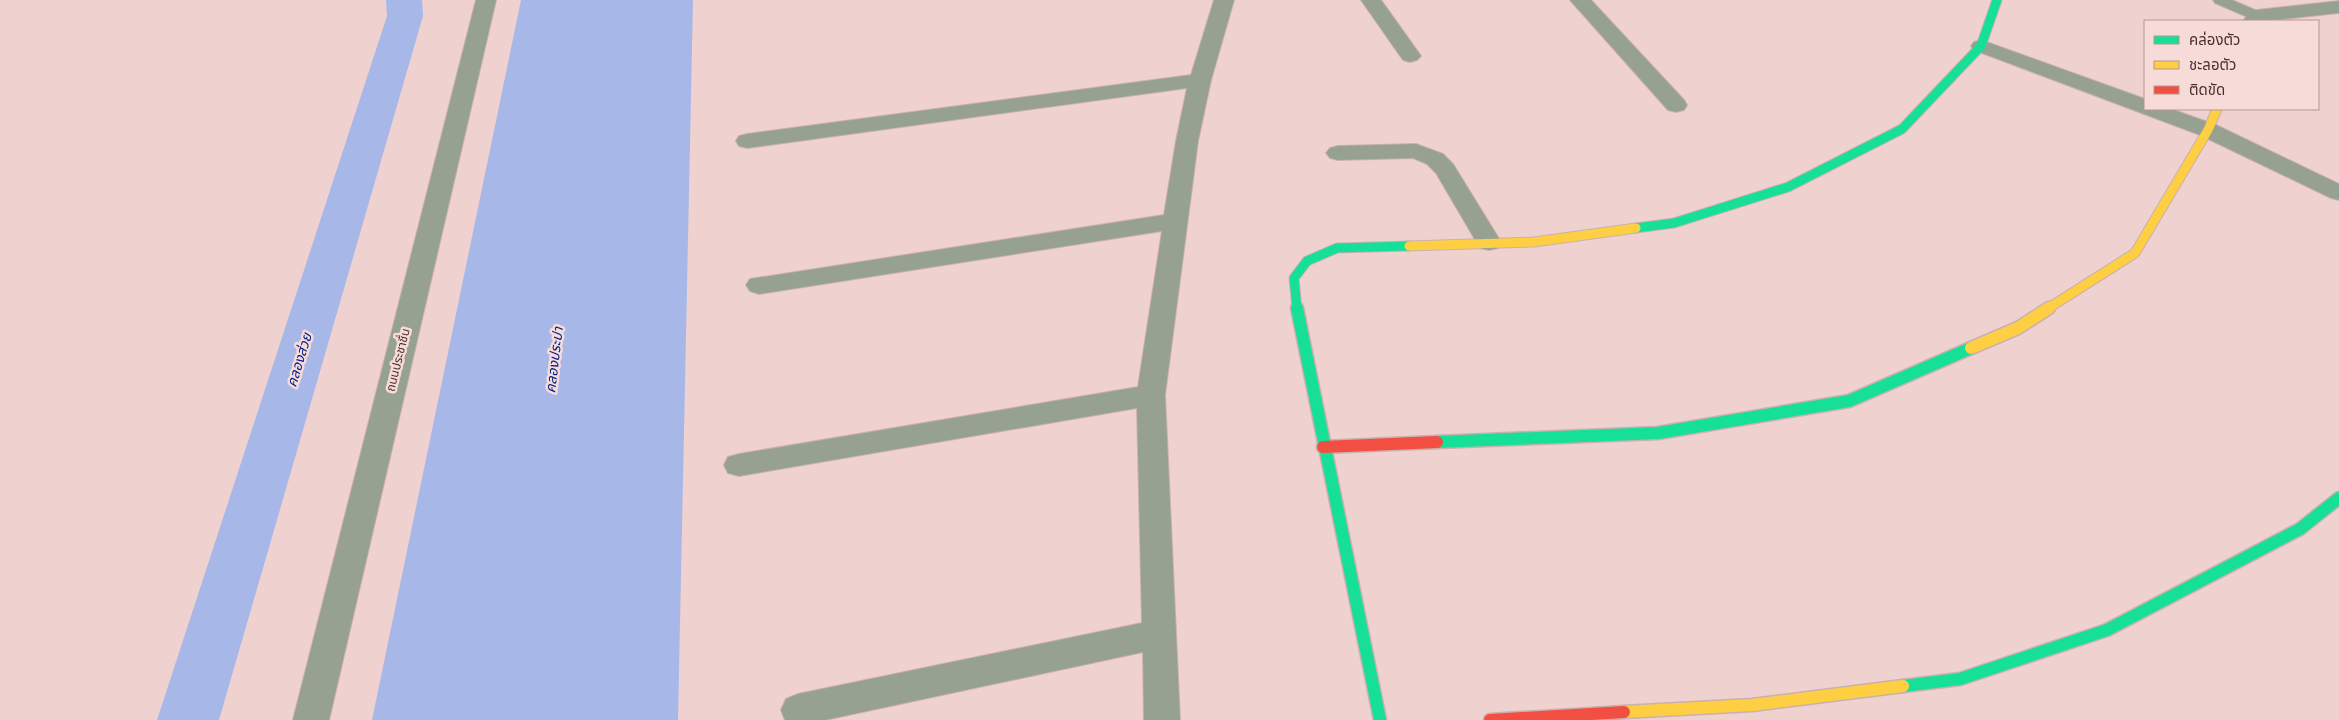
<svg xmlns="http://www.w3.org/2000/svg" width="2339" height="720" viewBox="0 0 2339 720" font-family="'Roboto Condensed','Noto Sans Thai',sans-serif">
<rect width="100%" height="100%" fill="#efd2d0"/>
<polygon fill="#a7b8e8" points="521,0 693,0 678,720 372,720"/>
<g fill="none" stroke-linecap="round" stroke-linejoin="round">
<polygon fill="#a7b8e8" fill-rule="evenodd" points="386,0 422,0 423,16 219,720 157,720 387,16"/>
<g stroke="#c9b1af" stroke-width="2">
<polygon id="lane" points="2213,0 2232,0 2262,13 2264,16 2262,19 2252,19 2215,3"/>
</g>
<g stroke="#c9b1af" stroke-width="2">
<g id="street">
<polygon points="476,0 496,0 329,720 293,720"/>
<polygon points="1214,0 1234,0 1211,80 1198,141 1165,395 1180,720 1144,720 1143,652 825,720 785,720 781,710 786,699 798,694 1142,623 1137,408 739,476 728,473 724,465 728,457 739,454 1138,387 1162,231 759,294 750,291 746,285 750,279 1164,215 1176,141 1187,88 747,148 739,146 736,141 739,136 747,134 1191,75"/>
<polygon points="1361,0 1381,0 1421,56 1417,60 1410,62 1403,60"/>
<polygon points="1570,0 1591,0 1684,100 1687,105 1684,110 1676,112 1668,110"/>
<polygon points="2339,1 2339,13 2264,21 2243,21 2250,12 2257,10"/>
<polygon points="1981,40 2145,99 2145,109 2171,109 2216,125 2339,184 2339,200 2331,198 2200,135 1974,50 1971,46 1974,42"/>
<polygon points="1416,144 1443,154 1453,164 1501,242 1498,248 1489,250 1480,248 1436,173 1427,164 1413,158 1338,160 1330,158 1326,153 1330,148 1338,146"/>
</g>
</g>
<g stroke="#c9b1af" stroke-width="11">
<g id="fast-far1">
<polyline points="1636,228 1674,223 1788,187 1902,129 1981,46 1997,0"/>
<polyline points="1297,309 1294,278 1307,261 1337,248 1409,246"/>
</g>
</g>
<g stroke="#c9b1af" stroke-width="15">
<g id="fast">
<polyline points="1297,308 1380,720"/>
<polyline points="1437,442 1658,433 1849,401 1971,348"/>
<polyline points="1903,686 1960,679 2107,630 2300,529 2339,498"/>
</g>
</g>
<g stroke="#c9b1af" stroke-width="11">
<g id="slow-far1">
<polyline points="1409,246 1534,242 1636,228"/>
<polyline points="2047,309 2135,253 2208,130 2217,109"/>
</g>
</g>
<g stroke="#c9b1af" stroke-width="15">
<g id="slow">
<polyline points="1971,348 2018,328 2049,308"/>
<polyline points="1624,712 1752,705 1903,686"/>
</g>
</g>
<g stroke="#c9b1af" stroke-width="15">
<g id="jam">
<polyline points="1323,447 1437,442"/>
<polyline points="1490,720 1624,712"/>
</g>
</g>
<use href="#lane" fill="#97a191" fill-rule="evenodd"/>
<use href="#street" fill="#97a191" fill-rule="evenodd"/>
<use href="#fast-far1" stroke="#16e098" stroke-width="9"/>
<use href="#fast" stroke="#16e098" stroke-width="12"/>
<use href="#slow-far1" stroke="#ffcf43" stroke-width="9"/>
<use href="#slow" stroke="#ffcf43" stroke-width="12"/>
<use href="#jam" stroke="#f24e42" stroke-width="12"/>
</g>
<g text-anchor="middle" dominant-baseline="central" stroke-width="5" stroke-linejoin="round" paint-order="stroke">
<g font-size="12" fill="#4b302f" stroke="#f7dbd9">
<text transform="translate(398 360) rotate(-76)">ถนนประชาชื่น</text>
</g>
<g font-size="14" font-style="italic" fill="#002285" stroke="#f7dbd9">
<text transform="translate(299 360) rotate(-73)">คลองส่วย</text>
<text transform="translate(554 360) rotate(-83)">คลองประปา</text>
</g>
</g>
<rect x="2144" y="20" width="175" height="90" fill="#f7dbd9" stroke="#b29795"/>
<rect x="2154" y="36" width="25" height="8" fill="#16e098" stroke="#b29795"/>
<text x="2189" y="45" font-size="15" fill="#4b302f">คล่องตัว</text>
<rect x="2154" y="61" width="25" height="8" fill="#ffcf43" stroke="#b29795"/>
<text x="2189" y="70" font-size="15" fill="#4b302f">ชะลอตัว</text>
<rect x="2154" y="86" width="25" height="8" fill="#f24e42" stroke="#b29795"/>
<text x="2189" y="95" font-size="15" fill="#4b302f">ติดขัด</text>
</svg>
